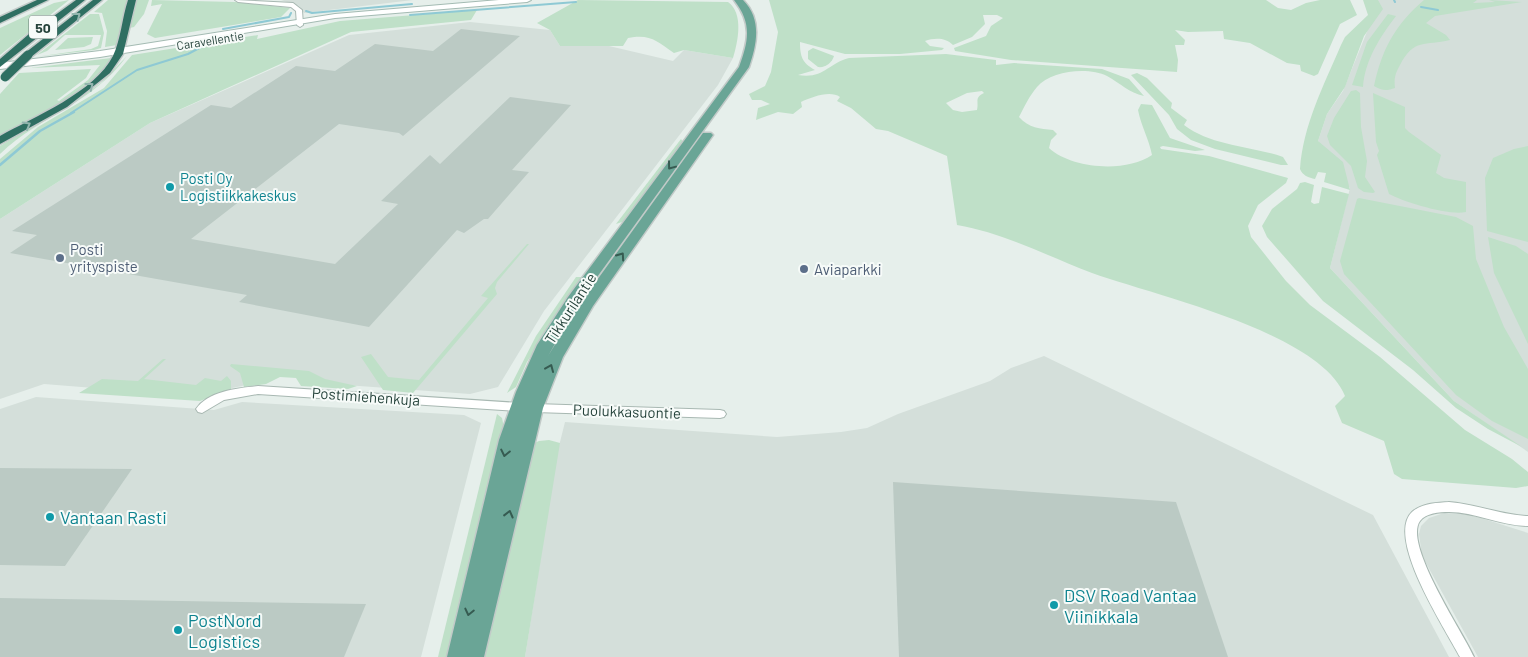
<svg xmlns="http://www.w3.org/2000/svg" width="1528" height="657" viewBox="0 0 1528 657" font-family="Barlow,sans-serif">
<rect width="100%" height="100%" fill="#e6efeb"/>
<g fill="#d4dfda">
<polygon points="281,0 413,0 304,13 299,6"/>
<polygon points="1372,0 1528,0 1528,452 1454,401 1330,268 1350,188 1318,141 1327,114 1343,91 1377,7"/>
<polygon points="470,22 550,30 560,46 609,46 673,61 684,50 733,58 718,85 544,311 498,387 470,394 304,382 305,376 280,374 270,380 194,396 44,384 0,399 0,219 150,123 349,35"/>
<polygon points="1044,356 1373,515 1449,657 525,657 557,454 565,422 777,437 841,432 867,428 898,414 990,381 1011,368"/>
<polygon points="36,397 214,410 242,402 464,415 481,423 421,657 0,657 0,409"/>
<polygon points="1444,513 1462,514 1481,518 1528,533 1528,657 1478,657 1422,556 1419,534 1421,526 1429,518"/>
</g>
<g fill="#bfe0c8" fill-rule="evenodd">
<polygon points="69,0 0,55 0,28 54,3"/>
<polygon points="108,0 129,0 117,45 105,47 107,31 102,13 94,12"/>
<polygon points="137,0 149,0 144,14 134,27 130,28"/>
<polygon points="152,0 235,2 290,8 281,17 155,38 147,34 162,4 151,6"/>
<path d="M578 0 728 2C744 13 738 42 733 58L684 50 674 53C656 41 651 34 628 38L623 46H560L550 30 537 23Z"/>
<path d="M769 0H1266L1278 8 1291 10 1306 3 1320 0H1350L1357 15 1340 24 1318 74 1314 76 1301 71 1300 65 1287 63 1250 43 1224 39 1223 31 1188 32 1175 30 1185 40 1184 45H1175L1178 60 1177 72 1011 60 955 51 954 48 986 36 991 26 1003 18 997 15H983L985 24 972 37 953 45C945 37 934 38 925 41L930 46 944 48 942 50 900 54H845L800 42C800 56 802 63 815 70L798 75C824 79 827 64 849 58L946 54 996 60V65L1014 63 1102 69 1129 79 1144 96C1129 93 1120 83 1107 76 1089 67 1051 70 1037 87 1030 95 1024 107 1019 117 1029 128 1040 129 1053 130L1057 134 1051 140 1049 148C1072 169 1126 173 1152 155 1149 139 1141 126 1138 110L1141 104 1152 105 1170 138 1205 150 1195 151 1163 146 1160 147 1161 149 1209 156 1288 178 1286 183 1258 205 1248 226 1251 237 1286 281 1310 305 1380 357 1465 430 1512 459 1528 472V486L1516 488 1402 479 1394 474 1384 441 1342 423 1335 406 1345 396C1320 332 1153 295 1092 273 1047 256 1004 233 957 225L947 156 888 131 876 129 851 108 837 101 840 97C830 90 812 97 801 102L802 107 793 114 778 112 756 120 758 108 770 104 761 100H752L749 94 765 86 771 72 778 32ZM982 91 984 93C974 98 979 101 977 110L962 112 953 110 946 103 967 93Z"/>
<path d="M1363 0H1378L1383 9 1364 36 1345 87 1327 114 1318 141 1343 162 1350 190 1324 182 1326 173 1318 172 1315 179C1309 178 1302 175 1300 169 1303 125 1324 85 1341 45L1345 37 1368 15Z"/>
<path d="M1424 0H1477L1473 3 1495 2 1489 0 1522 2 1435 16 1426 23 1446 35 1450 40C1425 46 1414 38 1400 65 1395 74 1394 78 1395 88 1387 91 1382 91 1374 86 1382 49 1395 25 1424 0Z"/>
<polygon points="477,10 471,20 351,32 150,123 0,219 0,159 38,127 104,88 132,55 258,35 257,39 340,21"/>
<polygon points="90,14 99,14 104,33 101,48 94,50 35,57 91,49 98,46 101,35 65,35 47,51 37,55"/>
<path d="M1388 14 1396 16C1380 37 1365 60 1363 87L1352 85 1367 42Z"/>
<polygon points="93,37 91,44 84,47 55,50 68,38"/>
<path d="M813 48 834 56C832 63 825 68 818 67L808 59V51Z"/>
<path d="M127 56C91 105 42 114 0 154V146L85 94 101 83Z"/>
<path d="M111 58C100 87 28 121 0 137V94L19 73 91 69 86 78 57 100 59 101 88 80 100 65 30 68Z"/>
<path d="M1137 73 1147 78 1172 103 1171 108 1187 120 1184 125C1211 146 1252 146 1283 157L1288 165H1281L1215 149 1191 140 1177 129 1169 115 1131 75Z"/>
<polygon points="1356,90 1360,93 1361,127 1367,161 1365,177 1375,192 1373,193 1364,192 1358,188 1351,166 1330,145 1327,136 1334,118 1351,91"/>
<path d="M1373 93 1405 107V128L1409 132 1441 155 1436 173 1444 178 1466 182V212C1449 216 1404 202 1389 194L1377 155 1379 151 1376 142Z"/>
<polygon points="681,139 683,142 625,221 616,224"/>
<polygon points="1528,146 1528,242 1487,231 1485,178 1493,158 1514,149"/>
<polygon points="1305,182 1314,185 1311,202 1314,204 1319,203 1322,187 1349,194 1330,268 1454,401 1522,447 1488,429 1456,408 1413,370 1323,301 1267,237 1262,226 1272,209 1297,189 1300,183"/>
<polygon points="1359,198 1456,217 1473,226 1476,259 1504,327 1528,369 1528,439 1492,421 1456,395 1344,274 1340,261 1357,199"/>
<polygon points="1488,237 1516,246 1528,254 1528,344 1494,273"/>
<polygon points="527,244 529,244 497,282 495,288 497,294 413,393 383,390 361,357 371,354 388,377 419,380 488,298 481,296"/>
<polygon points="576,277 582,277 527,362 516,387 507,393 536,336"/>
<polygon points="163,359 166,359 144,379 196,385 205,378 221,381 227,376 231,381 231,389 200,401 79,393 102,379 138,381"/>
<polygon points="231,364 309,371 325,379 357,386 348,389 301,386 296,378 280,377 266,384 244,387 240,373 230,366"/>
<polygon points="497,414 502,418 504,428 452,657 438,657"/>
<polygon points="549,440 560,443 525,657 479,657 532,444 539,441"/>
</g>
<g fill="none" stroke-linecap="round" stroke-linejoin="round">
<g stroke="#8ec9d4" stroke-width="2">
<polyline points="1394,0 1395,2"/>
<polyline points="1421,7 1438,10"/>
<polyline points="306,11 312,13 412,4"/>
<polyline points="410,15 576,2"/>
<polyline points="223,29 289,17 291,13"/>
<polyline points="71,113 137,70 188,54 205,45"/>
</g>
<polyline stroke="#8ec9d4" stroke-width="2.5" points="0,165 40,131 74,112"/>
</g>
<g fill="#bbcac4">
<polygon points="461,29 520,36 403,136 399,133 339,124 191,239 335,264 398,204 381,201 430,155 440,164 510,97 571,105 512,170 529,172 488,219 484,219 464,233 457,230 369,327 239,302 247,295 10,253 37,235 12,231 211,105 231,108 296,66 335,71 375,44 433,51"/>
<polygon points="0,468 132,469 65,566 0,565"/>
<polygon points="893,482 1176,502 1228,657 899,657"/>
<polygon points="0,598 366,604 344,657 0,657"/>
</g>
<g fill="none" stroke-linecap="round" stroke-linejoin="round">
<g stroke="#a8b8b2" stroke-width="2">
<g id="street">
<polygon points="235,0 293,3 302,10 303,25 300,27 297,25 296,11 291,7 238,2"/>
<path d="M258 386 535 404 720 410 724 411 726 414 724 417 720 418 535 412 258 394 224 400 202 413 198 412 196 409C208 391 238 388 258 386Z"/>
<path d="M1449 502C1476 504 1501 515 1528 516V526C1501 526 1475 512 1449 512 1439 512 1426 513 1420 521 1403 544 1463 632 1474 657H1460C1446 630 1385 538 1412 512 1422 503 1436 503 1449 502Z"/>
</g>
</g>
<g stroke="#a4bbb3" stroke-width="2">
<polygon id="secondary" points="499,0 531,0 527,2 335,18 100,57 0,69 0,63 100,51 335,14"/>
</g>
<g stroke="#c2cac8" stroke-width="3">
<path id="primary" d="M734 0H743C762 19 757 44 749 67L579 302 548 356 582 301 703 133H711L713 135 593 306 563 357 543 408 484 657H447L499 440 516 392 537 345 568 297 739 67C749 40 752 23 734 0Z"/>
</g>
<g stroke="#c2cac8" stroke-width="3">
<g id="highway">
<polygon points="37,0 48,0 0,23 0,17"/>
<polygon points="76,0 85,0 0,67 0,59 29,34"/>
<polygon points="93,0 102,0 31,57 25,57 25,53"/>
<path d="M128 0H136L123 54 110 73 67 107 0 144V136C34 117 95 92 113 56 121 39 122 18 128 0Z"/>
</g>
</g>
<use href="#street" fill="#fff" fill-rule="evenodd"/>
<use href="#secondary" fill="#fff" fill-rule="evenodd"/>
<use href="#primary" fill="#6aa596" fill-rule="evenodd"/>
<use href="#highway" fill="#2f6f62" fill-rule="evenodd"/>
<g stroke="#c2cac8" stroke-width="11" stroke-linecap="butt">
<polyline id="highway-bridge" points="5,77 28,55"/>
</g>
<use href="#highway-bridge" stroke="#2f6f62" stroke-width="9"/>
</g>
<defs><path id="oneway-chevron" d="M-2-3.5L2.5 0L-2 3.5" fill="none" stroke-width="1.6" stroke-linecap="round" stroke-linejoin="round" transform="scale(1.25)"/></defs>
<g stroke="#93b5ae">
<use href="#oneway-chevron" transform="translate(77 16) rotate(-37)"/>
<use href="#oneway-chevron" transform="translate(90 86) rotate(-38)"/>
<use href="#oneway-chevron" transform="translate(27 125) rotate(-30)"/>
</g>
<g stroke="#365b51">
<use href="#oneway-chevron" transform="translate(671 166) rotate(127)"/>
<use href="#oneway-chevron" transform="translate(621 256) rotate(-55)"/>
<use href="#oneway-chevron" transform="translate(550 368) rotate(-67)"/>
<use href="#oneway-chevron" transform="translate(505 453) rotate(102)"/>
<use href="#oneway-chevron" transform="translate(509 514) rotate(-76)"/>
<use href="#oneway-chevron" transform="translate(469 612) rotate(103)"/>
</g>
<g fill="#0f9aa8" stroke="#f7fbf9" stroke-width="2">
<circle cx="170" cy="187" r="5"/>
<circle cx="50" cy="517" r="5"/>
<circle cx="1054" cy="605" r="5"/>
<circle cx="178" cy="630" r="5"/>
</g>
<g fill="#5c6f8a" stroke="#f7fbf9" stroke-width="2">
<circle cx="60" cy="258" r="5"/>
<circle cx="804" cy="269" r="5"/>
</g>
<g text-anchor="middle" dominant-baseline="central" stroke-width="4" stroke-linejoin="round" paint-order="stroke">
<g font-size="12" fill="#24423a" stroke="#f7fbf9">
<text transform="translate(210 40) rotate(-9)">Caravellentie</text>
</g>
<rect fill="#f7fbf9" stroke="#637a73" stroke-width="1" x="29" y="15.5" width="28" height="23" rx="4"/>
<g font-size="14" font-weight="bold" fill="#24423a">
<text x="43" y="27">50</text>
</g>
<g font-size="15" fill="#0d838f" stroke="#f7fbf9" text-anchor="start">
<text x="180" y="178">Posti Oy<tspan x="180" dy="17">Logistiikkakeskus</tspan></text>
</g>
<g font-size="15" fill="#4e5e75" stroke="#f7fbf9" text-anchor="start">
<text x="70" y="249">Posti<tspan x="70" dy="17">yrityspiste</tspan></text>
<text x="814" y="269">Aviaparkki</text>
</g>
<g font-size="15" fill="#24423a" stroke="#f7fbf9">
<text transform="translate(570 308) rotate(-57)">Tikkurilantie</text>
<text transform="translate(366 396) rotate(4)">Postimiehenkuja</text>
<text transform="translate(627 411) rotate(2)">Puolukkasuontie</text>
</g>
<g font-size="18" fill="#0d838f" stroke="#f7fbf9" text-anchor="start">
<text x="60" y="517">Vantaan Rasti</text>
<text x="1064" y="595">DSV Road Vantaa<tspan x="1064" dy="21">Viinikkala</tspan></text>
<text x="188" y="620">PostNord<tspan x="188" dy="21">Logistics</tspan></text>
</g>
</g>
</svg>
